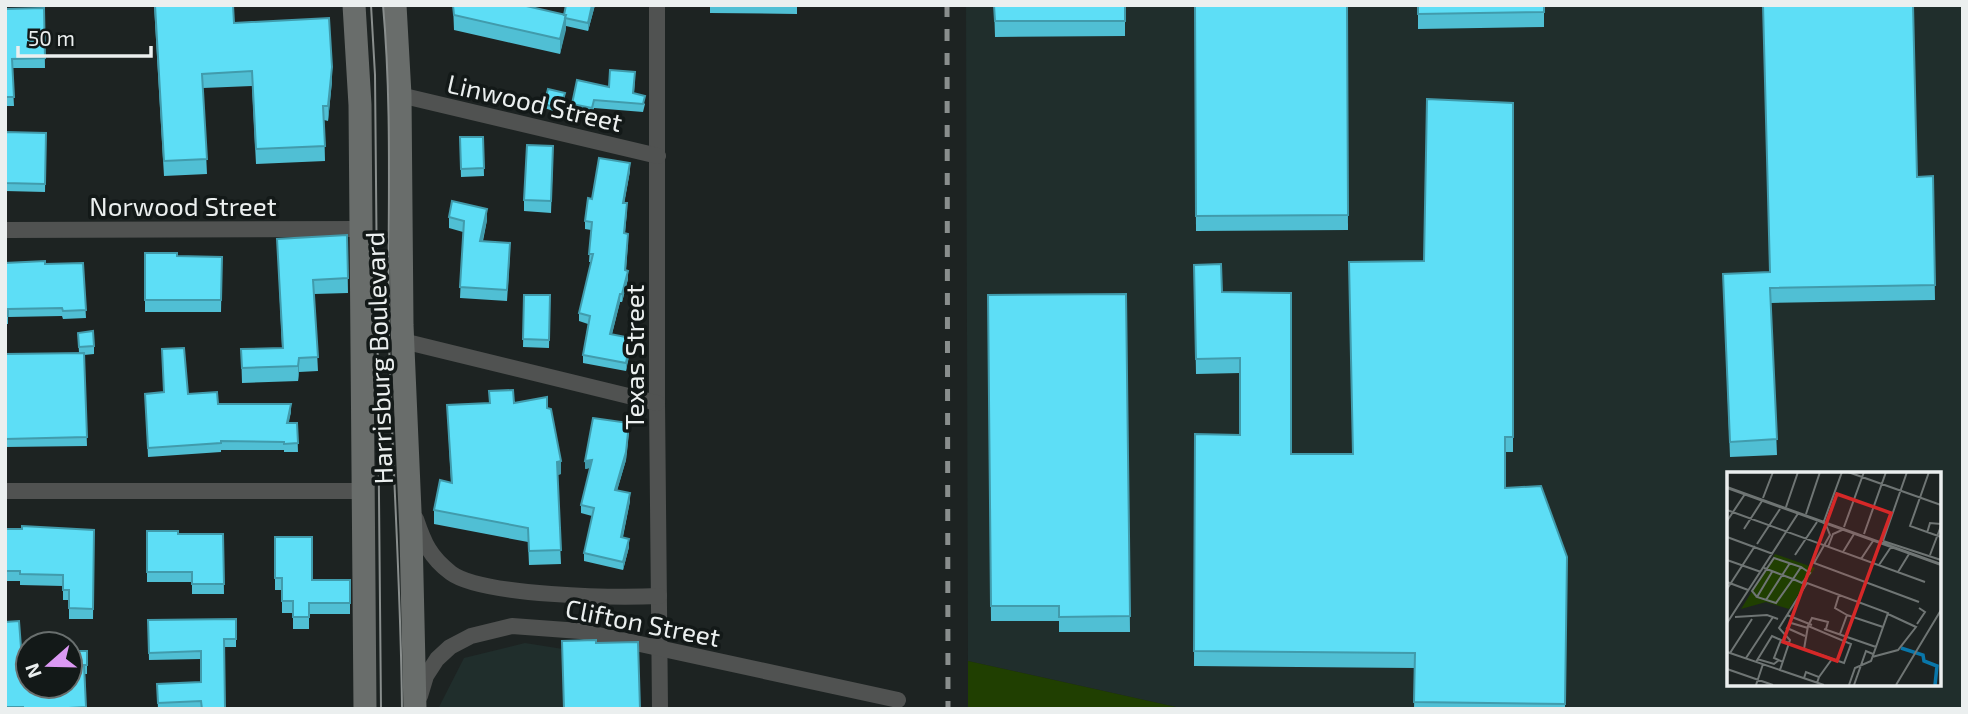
<svg xmlns="http://www.w3.org/2000/svg" width="1968" height="714" viewBox="0 0 1968 714" font-family="'Exo 2',sans-serif">
<rect width="100%" height="100%" fill="#1d2322"/>
<g fill="#202e2c" fill-rule="evenodd">
<path d="M966 5H1963V709H1185L968 661ZM1728 474H1938V684H1728Z"/>
<polygon points="525,643 639,661 640,709 438,709 464,658"/>
</g>
<polygon fill="#203f01" points="968,661 1185,709 968,709"/>
<g fill="none" stroke-linecap="round" stroke-linejoin="round">
<g stroke="#505251" stroke-width="16">
<polyline points="657,5 657,403 660,709"/>
<polyline points="400,95 658,156"/>
<polyline points="5,230 362,229"/>
<polyline points="403,341 657,403"/>
<polyline points="5,491 364,491"/>
<path d="M416 519C424 543 430 557 451 573 482 596 617 598 659 596"/>
<polyline points="420,696 426,676 437,659 450,647 471,636 512,626 580,631 898,700"/>
</g>
<g stroke="#696d6b" stroke-width="23">
<polyline points="354,5 360,105 365,709"/>
<polyline points="395,5 400,95 402,325 411,534 415,709"/>
</g>
<g stroke="#898e8d" stroke-width="2">
<polyline points="371,5 375,75 381,709"/>
<path d="M383 5C393 116 387 228 389 339 392 462 401 585 402 709"/>
</g>
<polyline stroke="#898e8d" stroke-width="5" stroke-dasharray="12 12" stroke-linecap="butt" points="947,5 948,709"/>
</g>
<g fill="#50bfd4">
<polygon points="154,5 234,23 332,81 328,121 324,120 325,161 256,164 252,86 203,88 207,174 164,176"/>
<polygon points="453,5 564,15 595,5 588,31 566,26 560,54 454,30"/>
<polygon points="710,5 797,5 797,14 710,13"/>
<polygon points="994,5 1125,5 1125,36 995,37"/>
<polygon points="1195,5 1347,5 1348,230 1196,231"/>
<polygon points="1418,5 1544,5 1544,27 1418,29"/>
<polygon points="44,8 45,68 12,68 14,106 5,106 5,9"/>
<polygon points="635,80 634,93 645,104 643,112 594,108 592,116 572,112 572,104 609,87"/>
<polygon points="565,97 560,113 544,108 544,104"/>
<polygon points="1513,103 1513,452 1505,452 1505,488 1567,557 1565,709 1414,709 1415,668 1194,666 1195,434 1240,435 1240,373 1196,374 1194,265 1222,292 1291,454 1352,454 1424,261"/>
<polygon points="5,132 46,133 45,192 5,191"/>
<polygon points="460,137 483,137 484,176 461,177"/>
<polygon points="553,158 551,213 524,211 524,200"/>
<polygon points="630,171 624,203 627,211 625,233 628,242 626,270 628,279 622,302 620,302 612,334 631,346 626,371 583,363 583,355 588,324 579,321 579,313 591,262 589,262 591,230 585,229 585,221 592,199"/>
<polygon points="1933,176 1935,300 1771,303 1777,455 1730,457 1723,274 1769,272 1917,177"/>
<polygon points="449,217 487,220 483,241 510,254 507,301 460,298 463,232 449,228"/>
<polygon points="347,235 348,293 314,294 318,371 299,372 298,381 242,383 241,349 282,348 277,239"/>
<polygon points="145,253 177,256 222,257 221,312 145,312"/>
<polygon points="5,263 45,264 83,263 86,318 63,319 62,316 8,317 8,324 5,324"/>
<polygon points="1126,294 1130,632 1059,632 1059,621 991,621 988,295"/>
<polygon points="524,295 550,295 549,348 523,347"/>
<polygon points="78,333 94,346 94,354 84,355 87,446 5,447 5,354 79,353"/>
<polygon points="162,349 188,394 218,404 291,412 288,423 297,423 298,452 284,452 284,450 221,450 221,452 148,457 145,394 164,392"/>
<polygon points="489,391 514,403 547,408 561,474 557,475 561,564 529,565 528,542 434,524 434,510 451,483 447,405 489,403"/>
<polygon points="629,431 626,460 617,490 630,501 623,537 629,547 623,570 584,561 584,553 592,516 581,513 581,505 590,468 585,469"/>
<polygon points="5,529 94,530 93,619 69,619 69,600 63,600 63,586 20,585 20,581 5,581"/>
<polygon points="147,531 178,534 223,534 224,594 192,594 192,582 147,582"/>
<polygon points="275,537 312,580 350,580 350,614 309,614 309,629 293,629 293,613 282,613 282,590 275,590"/>
<polygon points="236,619 236,647 224,647 225,709 158,709 157,684 201,682 201,659 149,660 148,620"/>
<polygon points="5,622 28,686 87,651 87,674 85,674 86,709 5,709"/>
</g>
<g fill="#419bac">
<polygon points="592,5 595,5 588,31 588,23"/>
<polygon points="566,15 566,30 560,54 560,39"/>
<polygon points="332,67 332,81 328,121 328,106"/>
<polygon points="630,163 630,171 623,211 623,203"/>
<polygon points="487,209 487,220 480,252 480,241"/>
<polygon points="628,271 628,279 622,302 622,294"/>
<polygon points="620,294 620,302 610,342 610,334"/>
<polygon points="631,338 631,346 626,371 626,363"/>
<polygon points="299,358 299,372 298,381 298,366"/>
<polygon points="291,404 291,412 287,432 287,423"/>
<polygon points="629,423 626,460 615,498 615,490"/>
<polygon points="592,460 592,467 585,469 585,461"/>
<polygon points="561,461 561,474 557,475 557,462"/>
<polygon points="630,493 630,501 621,545 621,537"/>
<polygon points="629,539 629,547 623,570 623,562"/>
</g>
<g fill="#5ddef6" stroke="#419bac" stroke-width="2">
<polygon points="155,5 233,5 234,23 329,18 332,67 328,106 323,106 325,146 256,149 252,71 202,74 207,159 164,161"/>
<polygon points="453,5 522,5 566,15 560,39 454,15"/>
<polygon points="566,5 592,5 588,23 565,18 566,15 564,15"/>
<polygon points="994,5 1125,5 1125,21 995,21"/>
<polygon points="1195,5 1347,5 1348,215 1196,216"/>
<polygon points="1418,5 1544,5 1544,12 1418,14"/>
<polygon points="1763,5 1913,5 1917,177 1933,176 1935,285 1770,288 1777,439 1730,442 1723,274 1770,272"/>
<polygon points="44,8 45,58 12,59 14,97 5,97 5,9"/>
<polygon points="610,70 635,72 633,93 645,96 643,104 594,100 592,108 572,104 577,80 609,87"/>
<polygon points="548,89 565,93 560,109 544,104"/>
<polygon points="1427,99 1513,103 1513,437 1505,437 1505,488 1541,486 1567,557 1565,704 1414,702 1415,653 1194,651 1195,434 1240,435 1240,358 1196,359 1194,265 1221,264 1222,292 1291,293 1291,454 1353,454 1349,262 1424,261"/>
<polygon points="5,132 46,133 45,184 5,183"/>
<polygon points="460,137 483,137 484,168 461,169"/>
<polygon points="527,145 553,146 551,201 524,200"/>
<polygon points="599,158 630,163 623,203 627,203 624,233 628,234 625,270 628,271 622,294 620,294 610,334 631,338 626,363 583,355 590,316 579,313 593,254 589,254 592,222 585,221 588,198 592,199"/>
<polygon points="452,201 487,209 480,241 510,243 507,290 460,287 464,221 449,217"/>
<polygon points="347,235 348,278 313,280 318,357 299,358 298,366 242,368 241,349 283,348 277,239"/>
<polygon points="145,253 177,253 177,256 222,257 221,300 145,300"/>
<polygon points="45,261 45,264 83,263 86,310 63,311 62,308 8,309 8,316 5,316 5,263"/>
<polygon points="1126,294 1130,616 1059,617 1059,606 991,606 988,295"/>
<polygon points="524,295 550,295 549,340 523,339"/>
<polygon points="93,331 94,346 79,347 78,333"/>
<polygon points="184,348 188,394 217,392 218,404 291,404 287,423 297,423 298,443 284,444 284,442 221,441 221,443 148,448 145,394 164,392 162,349"/>
<polygon points="84,353 87,437 5,439 5,354"/>
<polygon points="513,390 514,403 547,397 547,408 551,409 561,461 557,462 561,550 529,551 528,528 434,510 440,480 452,483 447,405 490,403 489,391"/>
<polygon points="593,418 629,423 626,452 615,490 630,493 621,537 629,539 623,562 584,553 594,508 581,505 592,460 585,461"/>
<polygon points="22,526 94,530 93,609 69,608 69,590 63,590 63,575 20,574 20,571 5,571 5,529 22,529"/>
<polygon points="147,531 178,531 178,534 223,534 224,584 192,584 192,572 147,572"/>
<polygon points="275,537 312,537 312,580 350,580 350,603 309,603 309,617 293,617 293,601 282,601 282,578 275,578"/>
<polygon points="236,619 236,639 224,639 225,709 202,709 201,701 158,703 157,684 201,682 201,651 149,653 148,620"/>
<polygon points="19,621 22,661 28,661 28,686 70,686 70,651 87,651 87,665 84,665 86,707 51,709 23,709 23,707 5,707 5,622"/>
<polygon points="596,640 596,643 638,642 640,709 564,709 562,641"/>
</g>
<g text-anchor="middle" dominant-baseline="central" stroke-width="7" stroke-linejoin="round" paint-order="stroke">
<g font-size="26" fill="#ebefef" stroke="#131918">
<text transform="translate(535 102) rotate(13)">Linwood Street</text>
<text x="183" y="205">Norwood Street</text>
<text transform="translate(633 357) rotate(-90)">Texas Street</text>
<text transform="translate(378 358) rotate(-92)">Harrisburg Boulevard</text>
<text transform="translate(643 622) rotate(11)">Clifton Street</text>
</g>
</g>
<g transform="translate(1727 472)">
<rect width="214" height="214" fill="#1d2322"/>
<path d="M48 82 88 96 62 137 39 130 14 137Z" fill="#203f01"/>
<path fill="none" stroke="#0976a9" stroke-width="3.5" d="M174 176 196 183 197 189 210 194 208 213"/>
<path fill="none" stroke="#6f7574" stroke-width="2" d="M121 0 214 33M202 0 183 54 214 65M0 15 214 92M0 16 214 93M36 26 46 0M59 35 71 0M0 38 198 110M79 42 93 0M0 49 18 22M96 52 115 0M99 53 103 63 87 91 192 130M117 55 137 0M17 57 35 29M200 61 203 51 214 52M137 62 159 0M0 65 46 82M156 69 180 0M156 69 214 88M30 72 53 37M101 75 106 62 115 58M116 80 127 62M68 83 90 50M203 83 214 54M134 87 146 69M0 88 34 100M152 93 164 75M37 96 66 107 49 131 30 125 45 100M171 100 182 82M0 110 21 118M0 117 28 74M112 123 108 136 120 143M30 125 25 119 47 86 74 95 66 107 75 111 83 101 74 95M39 128 63 91M60 143 85 153M8 145 40 143 51 147M0 151 72 40M190 152 198 140 192 136M81 154 77 177 117 191 124 172 81 154 85 146 101 150 99 157M97 157 149 175M113 162 120 143 156 155M78 164 60 156 64 151 81 156M0 180 97 213M3 181 25 147M145 185 171 178 189 155 161 142M19 186 46 145M30 187 47 192 52 188M29 190 45 164 54 168M56 190 47 186 54 168 62 171M0 197 46 213M53 198 63 168 52 156 80 111 161 141 144 189 128 196 122 213M92 205 105 187M77 206 79 200 92 205 90 211M29 213 36 192M127 213 139 179 146 182M169 213 214 138"/>
<path fill="#d62828" fill-opacity="0.15" stroke="#d62828" stroke-width="3.5" d="M110 22 164 41 110 189 56 170Z"/>
<rect width="214" height="214" fill="none" stroke="#ebefef" stroke-width="3.5"/>
</g>
<rect width="1968" height="714" fill="none" stroke="#ebefef" stroke-width="14"/>
<g transform="translate(49 665) rotate(250)"><circle r="33" fill="#131918" stroke="#696f6e" stroke-width="2"/>
<path d="M0-5L12 26L0 18L-12 26Z" fill="#dc99f4"/>
<text y="-10" font-size="19" font-weight="bold" text-anchor="middle" fill="#ebefef">N</text>
</g>
<path d="M18 46v10h133v-10" fill="none" stroke="#ebefef" stroke-width="3.5"/>
<text x="28" y="46" font-size="21" fill="#ebefef" stroke="#131918" stroke-width="5" paint-order="stroke">50 m</text>
</svg>
